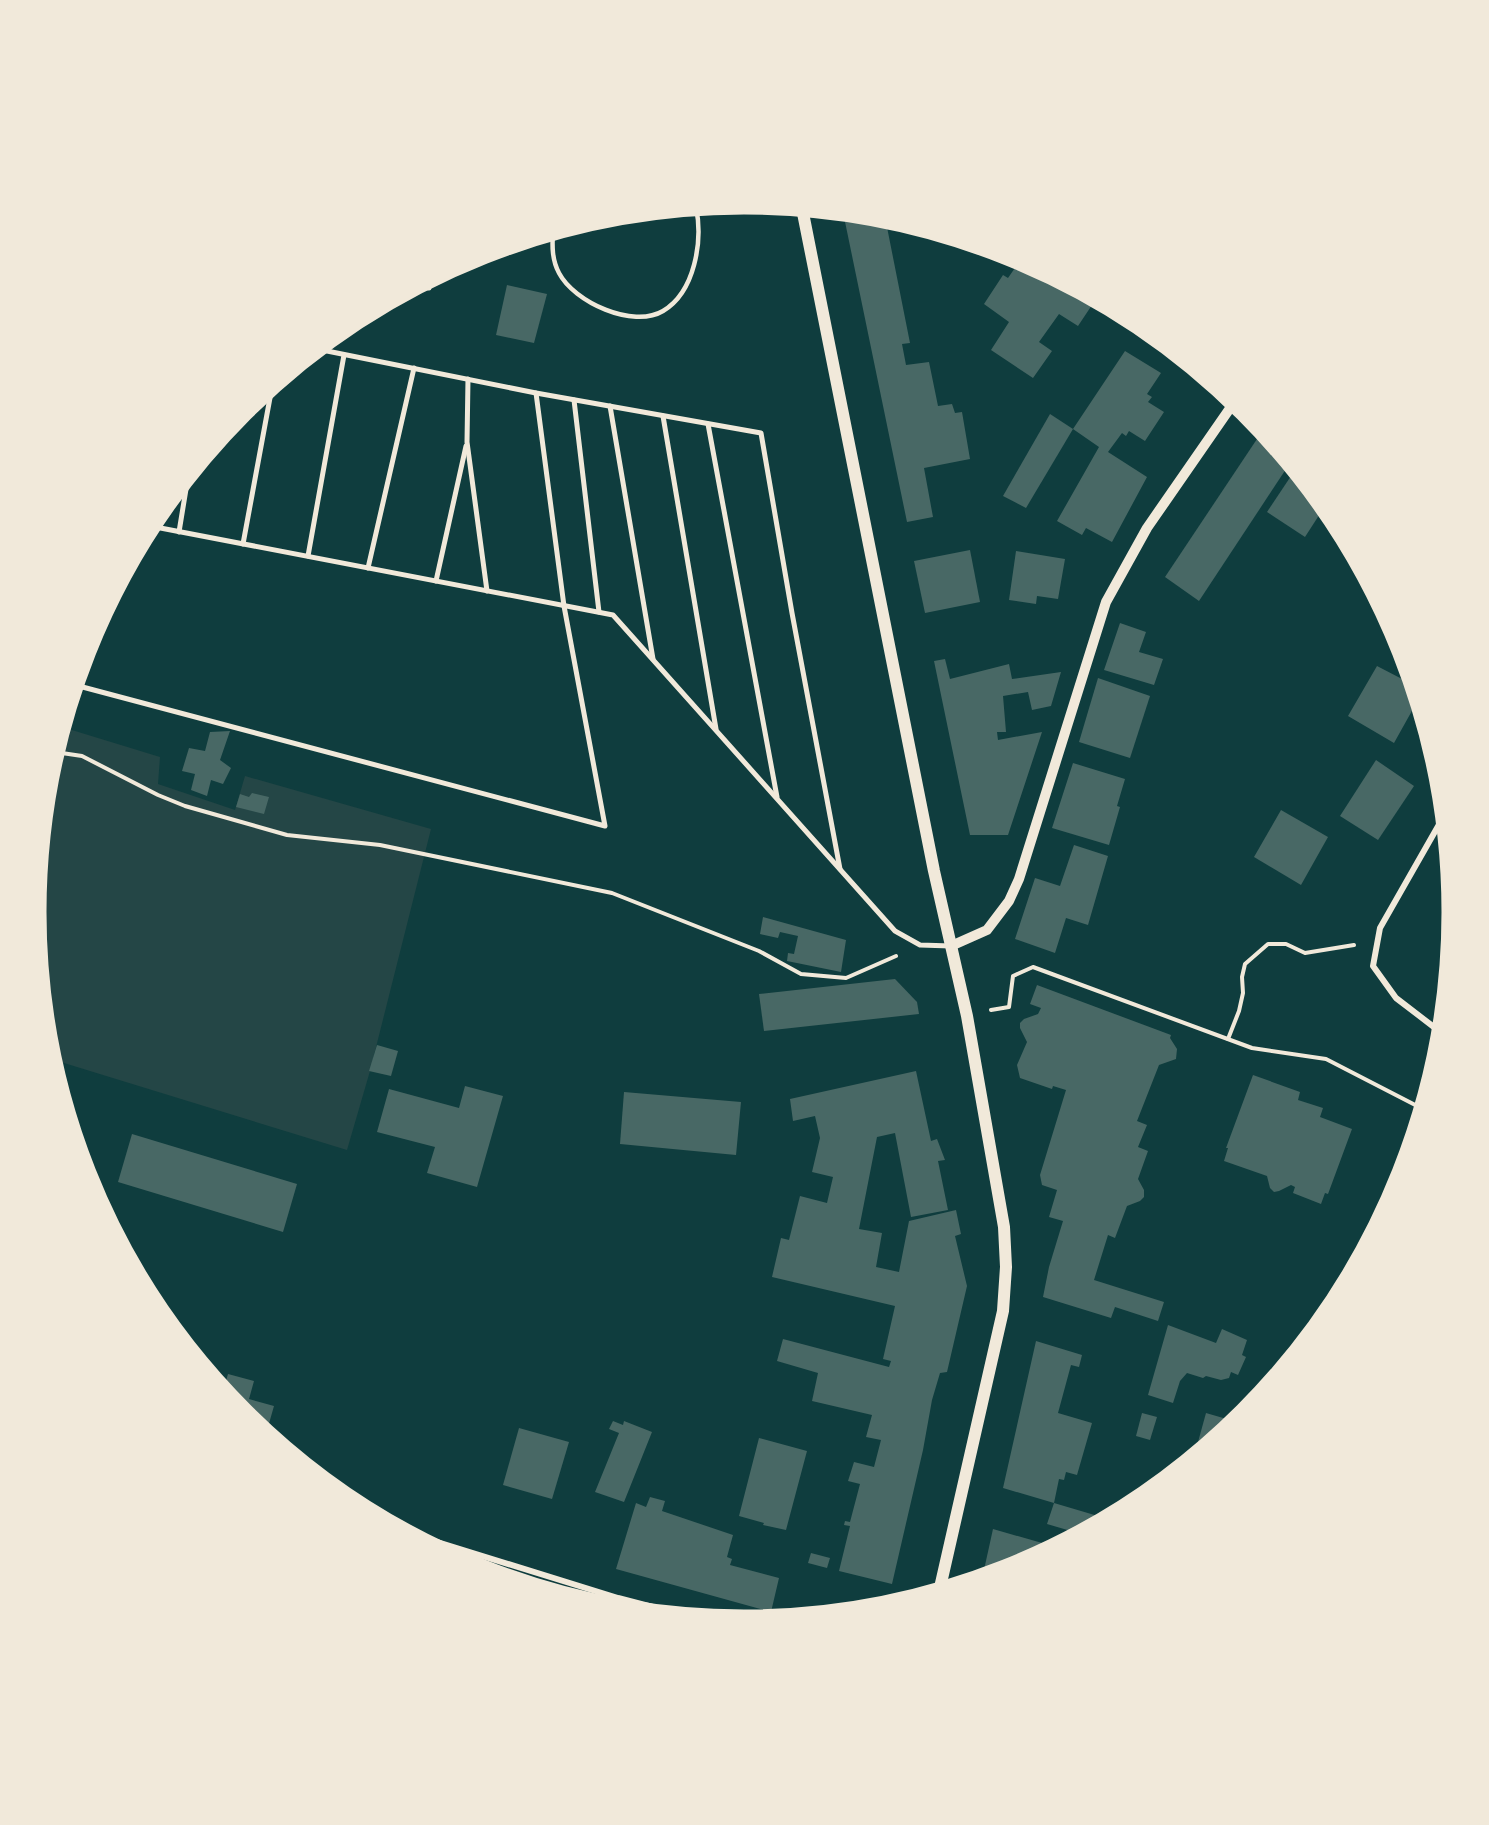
<svg xmlns="http://www.w3.org/2000/svg" width="1489" height="1825" viewBox="0 0 1489 1825" font-family="'Crimson Pro',serif">
<rect width="100%" height="100%" fill="#0f3d3e"/>
<polygon fill="#244646" points="62,727 160,757 158,784 235,810 245,776 431,829 370,1071 347,1150 51,1059 48,1051 35,912 48,774"/>
<g fill="#486865">
<polygon points="843,212 885,217 910,343 902,344 906,365 929,362 938,406 952,404 955,413 962,412 970,459 924,468 933,517 907,522"/>
<polygon points="1021,259 1096,299 1078,326 1059,314 1039,342 1052,351 1033,378 991,350 1009,322 984,304 1003,275 1008,278"/>
<polygon points="507,285 547,294 534,343 496,335"/>
<polygon points="1125,351 1161,373 1147,394 1152,397 1148,402 1164,412 1145,441 1129,431 1126,436 1122,433 1108,452 1147,477 1112,542 1086,528 1082,535 1057,521 1099,447 1073,429"/>
<polygon points="1050,414 1073,429 1026,508 1003,496"/>
<polygon points="1263,430 1290,463 1199,601 1165,577"/>
<polygon points="1295,470 1325,506 1305,537 1267,512"/>
<polygon points="970,550 980,602 925,613 914,561"/>
<polygon points="1016,551 1065,559 1058,599 1037,596 1036,604 1009,600"/>
<polygon points="1120,623 1146,632 1139,652 1163,659 1154,685 1104,670"/>
<polygon points="945,659 950,679 1009,664 1012,679 1061,672 1051,706 1032,710 1028,692 1003,696 1006,732 997,732 998,740 1042,732 1008,835 970,835 934,661"/>
<polygon points="1377,666 1404,680 1407,676 1412,679 1418,700 1394,743 1348,716"/>
<polygon points="1098,678 1150,696 1130,758 1079,742"/>
<polygon points="230,731 220,760 231,768 223,784 211,780 207,796 191,790 195,774 182,771 189,748 205,751 210,732"/>
<polygon points="1376,760 1414,786 1378,840 1340,816"/>
<polygon points="1073,763 1125,779 1117,806 1120,807 1109,845 1052,828"/>
<polygon points="252,793 269,797 264,814 236,807 240,794 249,797"/>
<polygon points="1281,810 1328,837 1301,885 1254,857"/>
<polygon points="1074,845 1108,856 1088,925 1066,918 1055,953 1015,939 1035,878 1060,886"/>
<polygon points="763,917 846,940 841,972 787,961 788,953 794,954 798,936 780,932 778,938 760,934"/>
<polygon points="895,979 917,1002 919,1014 764,1031 759,994"/>
<polygon points="1037,985 1171,1035 1170,1038 1177,1049 1176,1059 1159,1065 1137,1121 1147,1125 1138,1147 1148,1151 1138,1179 1144,1190 1144,1197 1140,1201 1127,1206 1115,1238 1108,1235 1094,1280 1164,1302 1158,1321 1115,1307 1111,1318 1043,1297 1049,1267 1063,1221 1049,1217 1057,1190 1042,1185 1040,1175 1066,1090 1053,1086 1052,1089 1020,1078 1017,1065 1027,1042 1020,1028 1020,1023 1024,1019 1038,1014 1041,1008 1030,1004"/>
<polygon points="377,1045 398,1051 391,1076 369,1071"/>
<polygon points="916,1071 931,1141 937,1139 945,1160 938,1161 948,1210 911,1217 895,1133 877,1137 859,1229 882,1233 876,1267 899,1272 909,1221 956,1210 961,1234 955,1236 967,1286 947,1372 940,1373 932,1400 923,1450 892,1584 839,1571 850,1526 844,1525 845,1521 850,1522 860,1484 848,1481 854,1462 874,1467 881,1440 866,1437 872,1415 812,1401 818,1373 777,1361 783,1339 889,1367 891,1361 883,1359 895,1306 772,1277 781,1238 789,1240 800,1196 827,1203 833,1177 812,1172 820,1138 815,1116 793,1121 790,1099"/>
<polygon points="1253,1075 1300,1092 1298,1100 1323,1108 1320,1117 1352,1129 1328,1194 1325,1193 1321,1204 1293,1193 1295,1187 1291,1185 1279,1191 1274,1192 1270,1188 1267,1176 1224,1161 1228,1148 1226,1148"/>
<polygon points="465,1086 503,1096 477,1187 427,1173 435,1147 377,1132 389,1089 459,1108"/>
<polygon points="624,1092 741,1102 736,1155 620,1144"/>
<polygon points="132,1134 297,1184 283,1232 118,1182"/>
<polygon points="1168,1325 1216,1343 1222,1329 1247,1340 1242,1355 1246,1357 1238,1375 1231,1372 1229,1378 1221,1380 1206,1376 1203,1378 1187,1373 1180,1381 1173,1403 1148,1395"/>
<polygon points="1036,1341 1082,1355 1079,1367 1071,1365 1058,1413 1092,1423 1077,1475 1066,1472 1064,1480 1059,1479 1054,1503 1003,1488"/>
<polygon points="228,1374 254,1381 249,1399 274,1406 266,1434 242,1414 223,1391"/>
<polygon points="1142,1413 1157,1417 1150,1440 1136,1436"/>
<polygon points="1206,1413 1237,1422 1199,1454 1195,1453"/>
<polygon points="613,1421 623,1425 624,1421 652,1432 624,1502 595,1492 619,1433 609,1429"/>
<polygon points="519,1428 569,1442 552,1499 503,1485"/>
<polygon points="759,1438 807,1451 786,1530 763,1525 764,1523 739,1516"/>
<polygon points="650,1497 665,1501 662,1511 733,1535 727,1557 732,1559 730,1565 779,1578 771,1612 616,1569 636,1503 646,1507"/>
<polygon points="1054,1503 1108,1519 1081,1534 1047,1524"/>
<polygon points="993,1529 1056,1547 1016,1569 982,1579"/>
<polygon points="811,1553 830,1558 827,1568 808,1563"/>
</g>
<g fill="none" stroke-linecap="round" stroke-linejoin="round">
<g stroke="#f1e9da" stroke-width="4">
<polyline points="55,752 82,756 158,795 185,806 287,835 380,845 612,893 759,951 801,974 846,978 896,956"/>
<polyline points="991,1010 1009,1007 1013,976 1033,967 1252,1048 1326,1059 1423,1109"/>
<polyline points="1228,1039 1239,1011 1243,993 1242,977 1245,964 1268,944 1286,944 1305,953 1354,945"/>
</g>
<path stroke="#f1e9da" stroke-width="4.5" d="M553 232C552 246 552 260 559 273 574 302 633 329 663 311 695 292 703 241 696 207"/>
<g stroke="#f1e9da" stroke-width="5">
<polyline points="418,286 429,288"/>
<polyline points="317,349 536,393 761,433 792,613 840,869"/>
<polyline points="468,379 467,442 487,591"/>
<polyline points="574,400 599,612"/>
<polyline points="610,406 653,659"/>
<polyline points="663,416 716,729"/>
<polyline points="708,424 777,797"/>
<polyline points="150,526 613,615 895,931 920,945 951,946"/>
<polyline points="179,532 188,477"/>
<polyline points="243,544 272,387"/>
<polyline points="308,556 344,355"/>
<polyline points="368,568 414,368"/>
<polyline points="436,581 466,446"/>
<polyline points="75,685 605,826 564,606 536,393"/>
</g>
<g stroke="#f1e9da" stroke-width="6">
<polyline points="1443,1034 1396,998 1373,966 1380,928 1445,814"/>
<polyline points="405,1532 618,1598 691,1617"/>
</g>
<polyline stroke="#f1e9da" stroke-width="10" points="951,946 987,930 1009,901 1019,879 1106,602 1147,528 1235,401"/>
<polyline stroke="#f1e9da" stroke-width="12" points="802,208 934,871 967,1016 1004,1227 1006,1267 1003,1311 939,1592"/>
</g>
<path d="M0 0H1489V1825H0ZM45 912a699 699 0 1 1 1398 0a699 699 0 1 1-1398 0Z" fill="#f1e9da" fill-rule="evenodd"/>
<path fill="none" stroke="#f1e9da" stroke-width="3" d="M45 912a699 699 0 1 1 1398 0a699 699 0 1 1-1398 0Z"/>
</svg>
